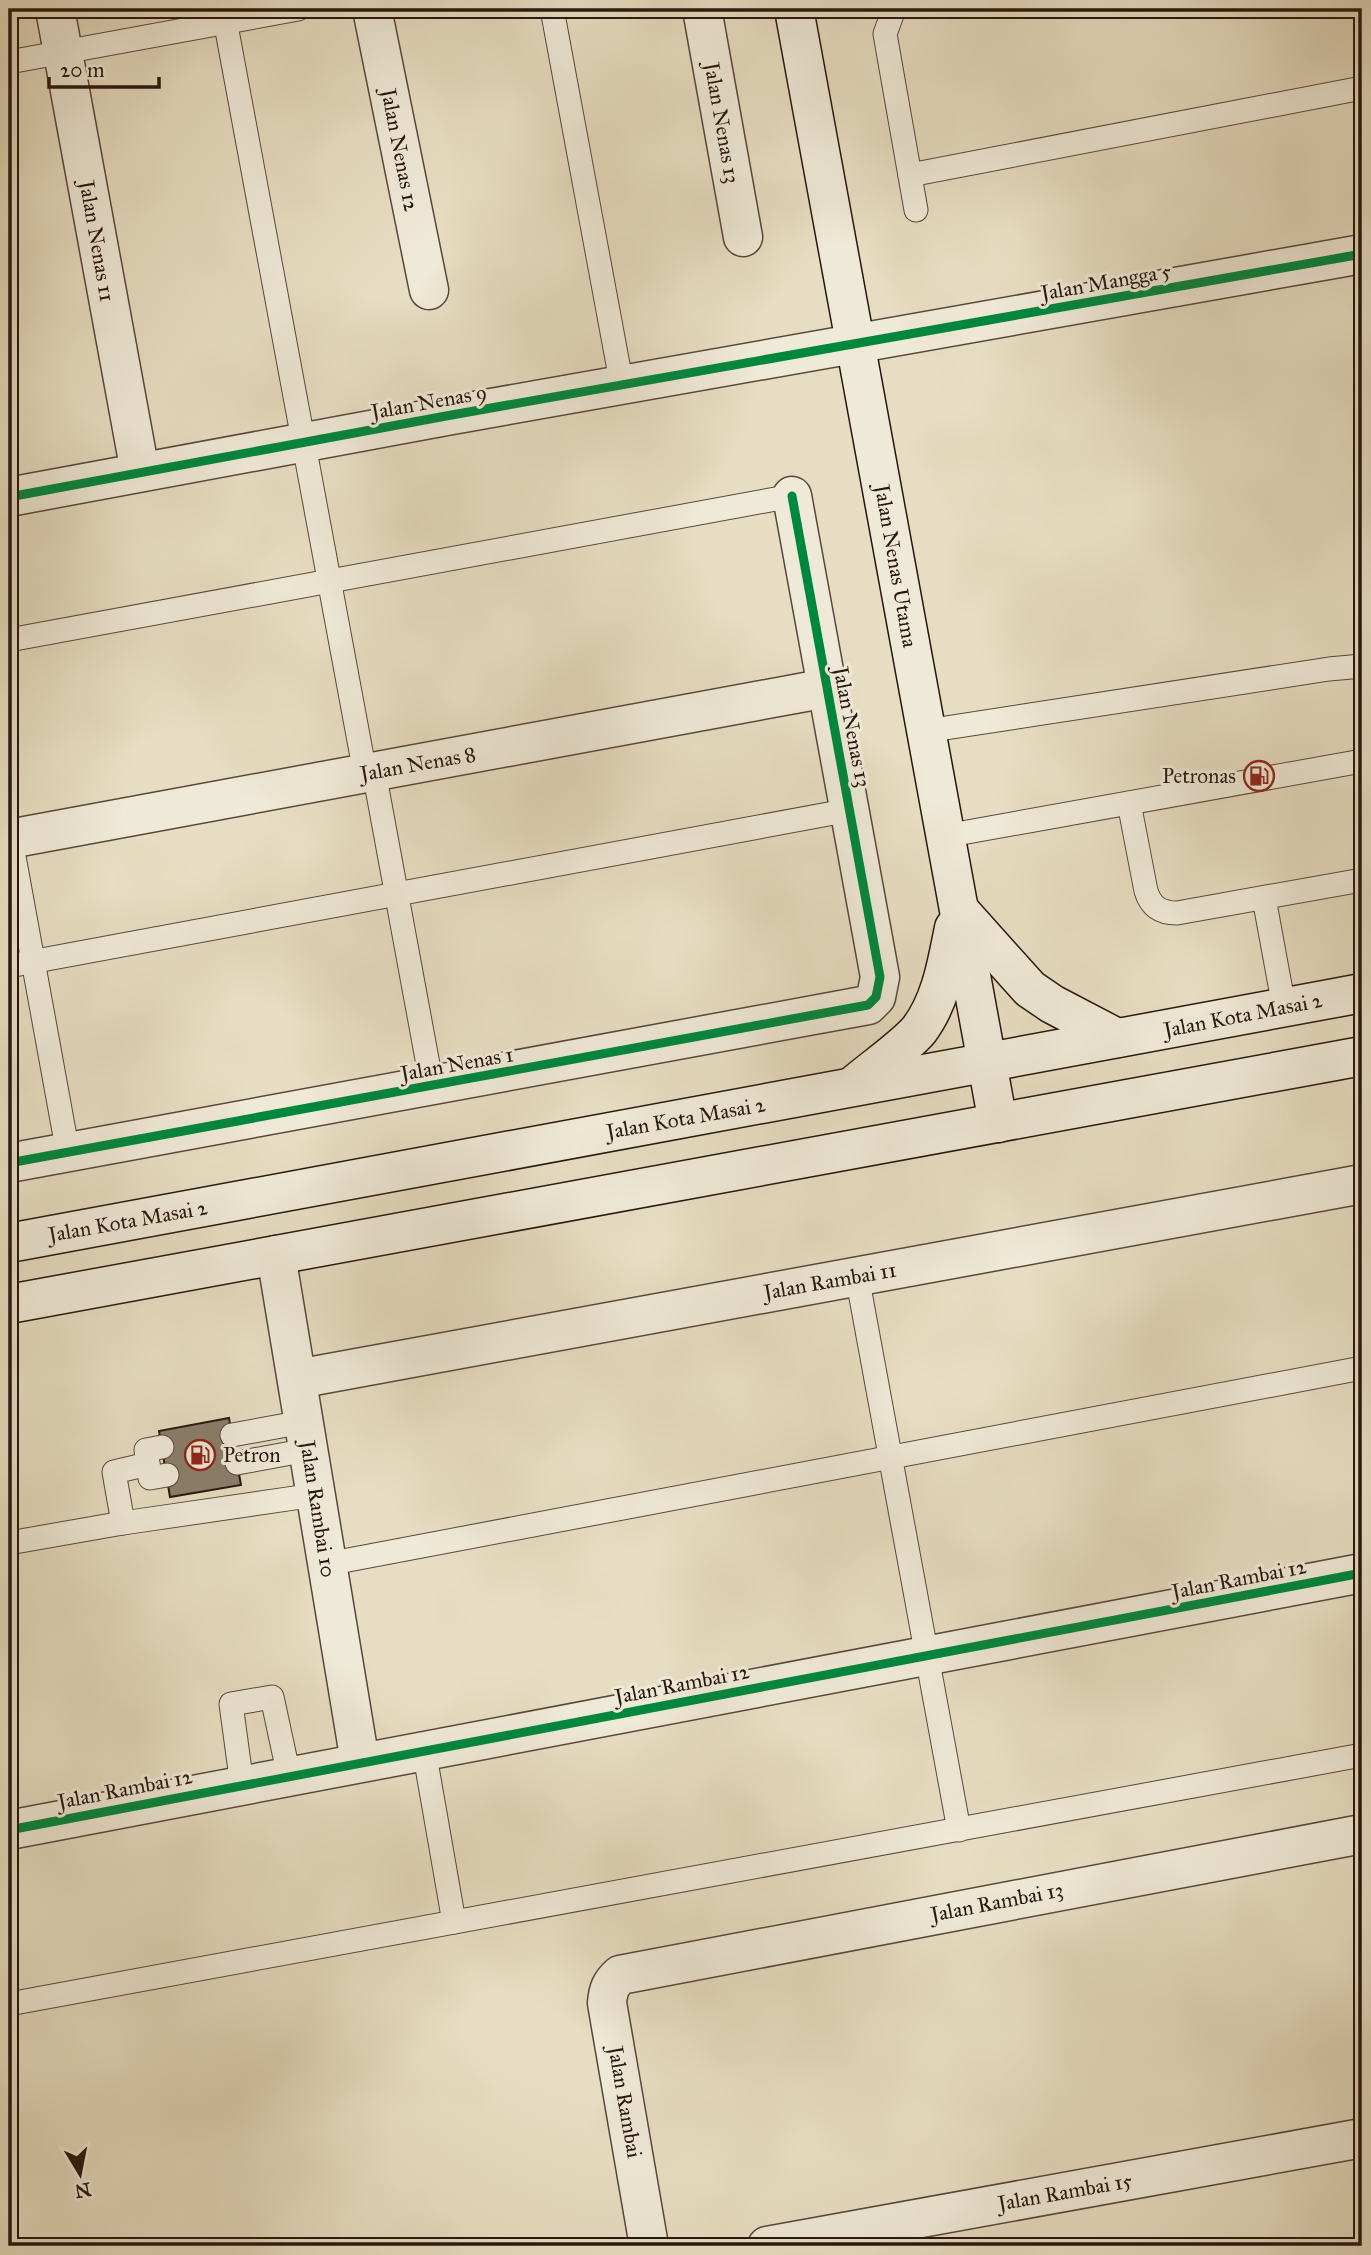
<svg xmlns="http://www.w3.org/2000/svg" width="1371" height="2255" viewBox="0 0 1371 2255" font-family="'IM FELL Great Primer',serif">
<rect width="100%" height="100%" fill="#e7ddc2"/>
<filter id="stains"><feTurbulence type="fractalNoise" baseFrequency=".00286" numOctaves="4"/><feColorMatrix values="0 0 0 0 .2 0 0 0 0 .09 0 0 0 0 .02 0 0 0 .5 -.17"/></filter>
<radialGradient id="worn" r=".72"><stop offset=".6" stop-color="#630" stop-opacity="0"/><stop offset="1" stop-color="#630" stop-opacity=".3"/></radialGradient>
<polygon fill="#8b7e6c" stroke="#28170f" stroke-width="2" points="229,1418 241,1485 170,1497 159,1431"/>
<g fill="none" stroke-linecap="round" stroke-linejoin="round">
<g stroke="#58483c" stroke-width="25">
<g id="lane">
<polyline points="223,9 365,773"/>
<polyline points="552,9 622,386"/>
<polyline points="894,9 885,34 916,210"/>
<polyline points="9,62 298,9"/>
<polyline points="910,175 1362,88"/>
<polyline points="9,640 792,496"/>
<polyline points="926,731 1329,669 1362,666"/>
<polyline points="374,772 432,1086"/>
<path d="M1129 803 1146 891C1151 907 1161 913 1177 913L1362 880"/>
<polyline points="9,829 68,1153"/>
<polyline points="945,836 1362,761"/>
<polyline points="1264,898 1284,1007"/>
<polyline points="9,966 850,810"/>
<polyline points="857,1276 959,1830"/>
<polyline points="232,1435 303,1422"/>
<polyline points="162,1447 146,1450 150,1478 167,1475"/>
<polyline points="237,1463 308,1450"/>
<polyline points="123,1523 114,1472 148,1464"/>
<polyline points="9,1543 123,1523 315,1495"/>
<polyline points="327,1564 1362,1368"/>
<polyline points="424,1750 454,1922"/>
<polyline points="242,1785 231,1704 272,1697 289,1776"/>
<polyline points="9,2004 1362,1755"/>
</g>
</g>
<g stroke="#58483c" stroke-width="41">
<g id="street">
<polyline points="55,9 140,472"/>
<polyline points="372,9 429,290"/>
<polyline points="702,9 743,237"/>
<polyline points="9,497 446,416 1362,254"/>
<polyline points="9,839 827,688"/>
<polyline points="9,1163 868,1005 876,997 880,977 792,496"/>
<polyline points="276,1255 360,1762"/>
<polyline points="297,1379 1362,1184"/>
<polyline points="9,1830 1362,1573"/>
<path d="M649 2246 607 2003C608 1990 611 1983 620 1975L1362 1834"/>
<polyline points="767,2246 1362,2138"/>
</g>
</g>
<g stroke="#28170f" stroke-width="41">
<g id="secondary">
<polyline points="794,9 998,1123"/>
<polyline points="960,911 1030,989 1052,1004 1117,1038"/>
<path d="M853 1086C870 1071 906 1046 919 1030 941 1001 947 963 954 928"/>
<polyline points="9,1243 1362,993"/>
<polyline points="9,1304 1362,1056"/>
</g>
</g>
<use href="#lane" stroke="#efe9d7" stroke-width="23"/>
<use href="#street" stroke="#efe9d7" stroke-width="38"/>
<use href="#secondary" stroke="#efe9d7" stroke-width="38"/>
<g stroke="#efe9d7" stroke-width="13">
<g id="cycleway">
<polyline points="9,497 446,416 1362,254"/>
<polyline points="9,1163 868,1005 876,997 880,977 792,496"/>
<polyline points="9,1830 1362,1573"/>
</g>
</g>
<use href="#cycleway" stroke="#00873e" stroke-width="9"/>
</g>
<defs>
<g id="fuel-ring" transform="scale(1.575)"><circle r="9.5" fill="#efe9d7" stroke="#8f2418" stroke-width="1.5"/><path d="M-5.5-6h7V0h2V4h1.3V-2.5L3-4.5l.8-.8L6-3V5H2.5V1h-1V6h-7ZM-4.2-4.7v3.2H.2V-4.7Z" fill="#8f2418"/></g>
</defs>
<g fill-rule="evenodd">
<use href="#fuel-ring" x="1259" y="776"/>
<use href="#fuel-ring" x="200" y="1455"/>
</g>
<g text-anchor="middle" dominant-baseline="central" stroke-width="6" stroke-linejoin="round" paint-order="stroke">
<g font-size="21" fill="#28170f" stroke="#efe9d7">
<text transform="translate(722 123) rotate(80)">Jalan Nenas 13</text>
<text transform="translate(400 150) rotate(79)">Jalan Nenas 12</text>
<text transform="translate(97 241) rotate(80)">Jalan Nenas 11</text>
<text transform="translate(1106 282) rotate(-10)">Jalan Mangga 5</text>
<text transform="translate(429 402) rotate(-10)">Jalan Nenas 9</text>
<text transform="translate(896 566) rotate(80)">Jalan Nenas Utama</text>
<text transform="translate(852 727) rotate(79)">Jalan Nenas 13</text>
<text transform="translate(418 764) rotate(-10)">Jalan Nenas 8</text>
<text transform="translate(1243 1015) rotate(-11)">Jalan Kota Masai 2</text>
<text transform="translate(457 1064) rotate(-10)">Jalan Nenas 1</text>
<text transform="translate(686 1118) rotate(-10)">Jalan Kota Masai 2</text>
<text transform="translate(128 1221) rotate(-10)">Jalan Kota Masai 2</text>
<text transform="translate(830 1281) rotate(-10)">Jalan Rambai 11</text>
<text transform="translate(318 1509) rotate(81)">Jalan Rambai 10</text>
<text transform="translate(1239 1579) rotate(-11)">Jalan Rambai 12</text>
<text transform="translate(682 1684) rotate(-11)">Jalan Rambai 12</text>
<text transform="translate(125 1789) rotate(-11)">Jalan Rambai 12</text>
<text transform="translate(997 1902) rotate(-11)">Jalan Rambai 13</text>
<text transform="translate(625 2102) rotate(80)">Jalan Rambai</text>
<text transform="translate(1065 2192) rotate(-10)">Jalan Rambai 15</text>
</g>
<g font-size="21" fill="#28170f" stroke="#efe9d7" text-anchor="end">
<text x="1236" y="776">Petronas</text>
<text x="223" y="1455" text-anchor="start">Petron</text>
</g>
</g>
<rect width="1371" height="2255" fill="none" stroke="#e7ddc2" stroke-width="35"/>
<rect x="10" y="10" width="1350" height="2234" fill="none" stroke="#28170f" stroke-width="3.5"/>
<rect x="18" y="18" width="1336" height="2220" fill="none" stroke="#28170f" stroke-width="2"/>
<g transform="translate(80 2174) rotate(170)" stroke="#efe9d7" stroke-width="5" paint-order="stroke">
<path d="M0-5L12 26L0 18L-12 26Z" fill="#28170f"/>
<text y="-10" font-size="19" font-weight="bold" text-anchor="middle" fill="#28170f">N</text>
</g>
<path d="M49 77v10h110v-10" fill="none" stroke="#28170f" stroke-width="3.5"/>
<text x="60" y="77" font-size="21" fill="#28170f" stroke="#efe9d7" stroke-width="5" paint-order="stroke">20 m</text>
<rect width="100%" height="100%" filter="url(#stains)"/>
<rect width="100%" height="100%" fill="url(#worn)"/>
</svg>
